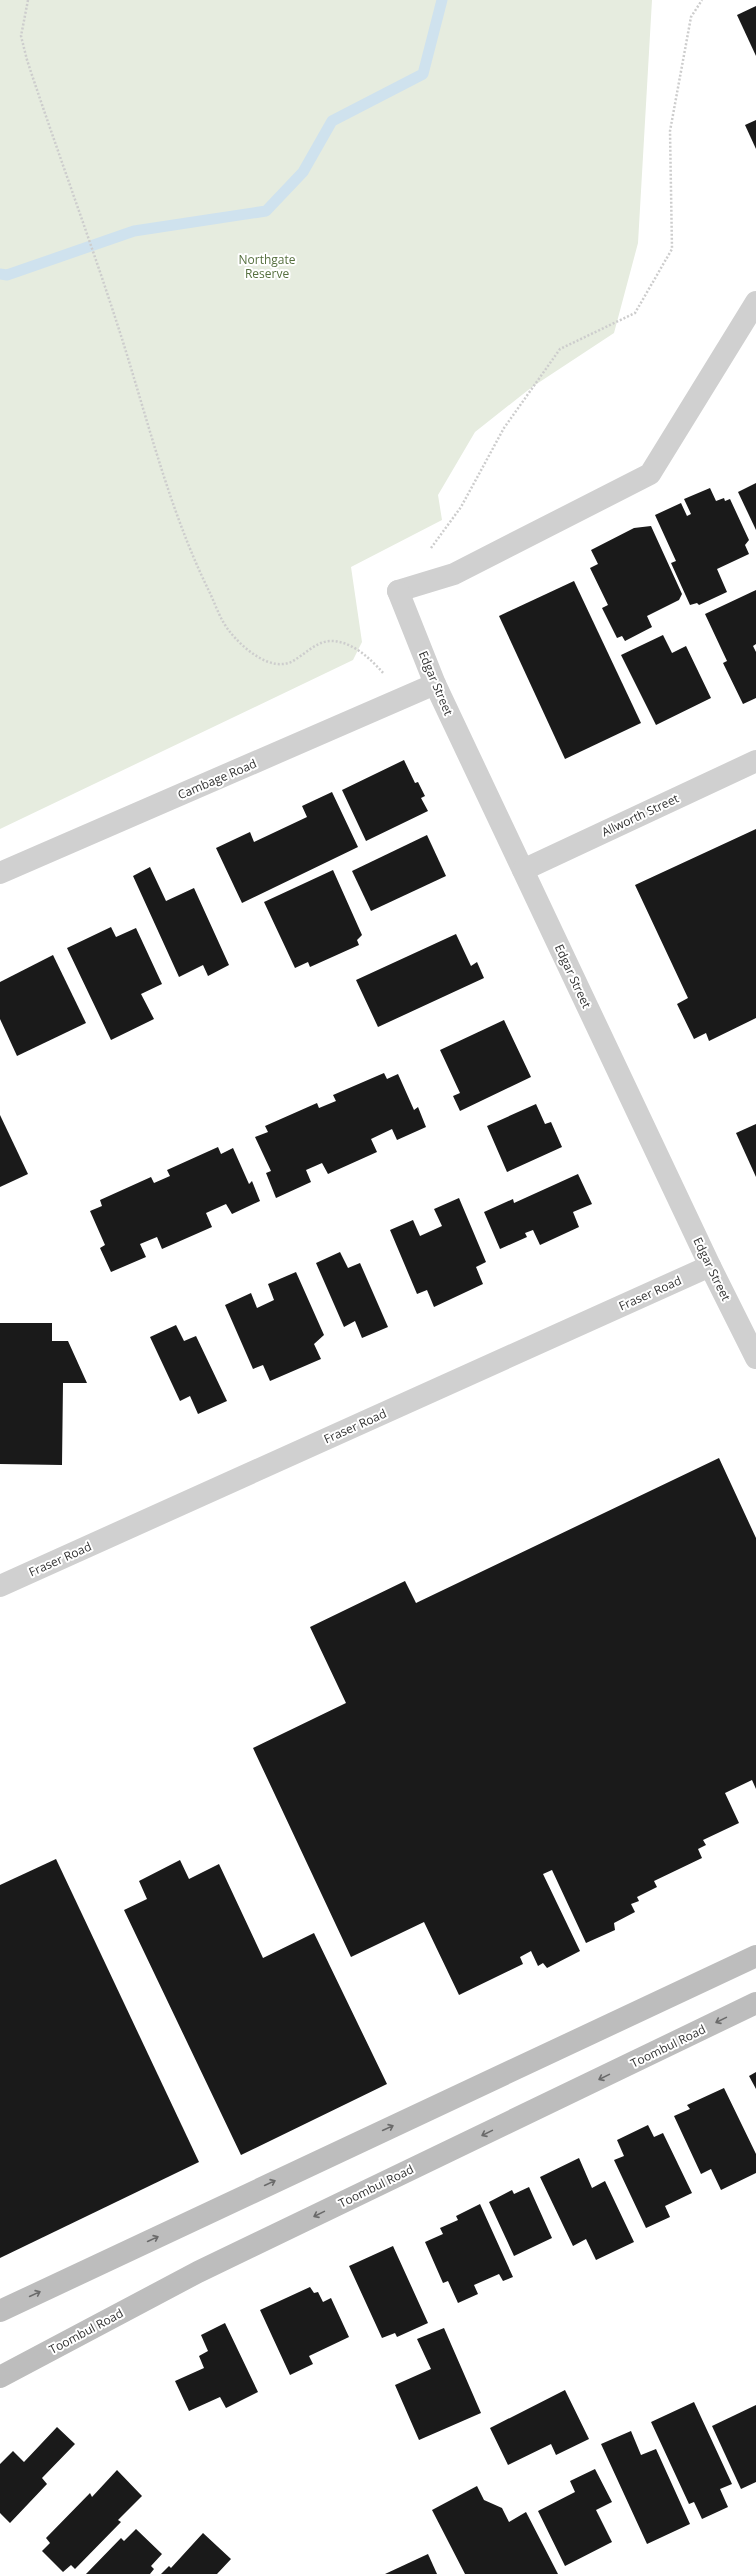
<svg xmlns="http://www.w3.org/2000/svg" width="756" height="2574" viewBox="0 0 756 2574" font-family="'Open Sans',sans-serif">
<rect width="100%" height="100%" fill="#fff"/>
<polygon fill="#e6ecdf" points="0,0 652,0 638,243 614,333 532,387 475,432 438,495 442,520 351,567 362,642 353,660 0,829"/>
<g fill="none" stroke-linecap="round" stroke-linejoin="round">
<polyline stroke="#cfe2ee" stroke-width="11" points="0,274 7,275 134,231 266,211 303,172 332,121 423,74 442,0"/>
</g>
<g fill="#1a1a1a">
<polygon points="756,6 756,56 737,15"/>
<polygon points="756,120 756,149 745,125"/>
<polygon points="756,483 756,530 738,492"/>
<polygon points="710,488 716,501 724,498 725,501 730,499 749,540 745,545 749,554 717,569 727,592 699,605 697,603 690,605 671,563 676,561 655,515 681,503 687,516 691,514 684,499"/>
<polygon points="651,526 682,594 679,600 647,616 652,627 625,641 622,636 617,638 602,608 608,605 590,568 598,564 591,550 634,528"/>
<polygon points="574,581 641,723 565,759 499,616"/>
<polygon points="756,590 756,644 753,646 756,652 756,698 743,704 723,663 727,661 705,614"/>
<polygon points="663,635 672,653 686,646 711,698 656,725 621,655"/>
<polygon points="404,760 415,783 418,782 425,796 421,798 428,811 366,841 342,790"/>
<polygon points="332,792 358,847 242,903 216,848 250,832 254,842 307,817 302,806"/>
<polygon points="756,829 756,1018 709,1041 706,1033 694,1039 677,1004 688,998 635,885"/>
<polygon points="427,835 446,876 371,911 352,871"/>
<polygon points="150,867 166,901 194,888 229,965 208,976 203,965 179,977 133,876"/>
<polygon points="333,870 362,935 357,940 359,945 310,967 308,962 295,968 264,902"/>
<polygon points="111,927 116,937 136,928 162,984 141,994 154,1019 111,1040 67,948"/>
<polygon points="456,934 471,966 477,962 484,978 378,1027 356,980"/>
<polygon points="53,955 86,1023 17,1056 0,1019 0,982"/>
<polygon points="504,1020 531,1077 460,1111 453,1096 460,1093 440,1050"/>
<polygon points="384,1073 387,1079 398,1074 414,1110 418,1107 426,1127 397,1140 392,1129 371,1139 377,1152 328,1174 322,1163 306,1170 311,1182 276,1198 266,1173 271,1171 255,1137 268,1132 265,1126 317,1103 319,1108 336,1101 333,1095"/>
<polygon points="536,1104 545,1124 551,1122 562,1147 507,1172 487,1126"/>
<polygon points="0,1115 28,1174 0,1187"/>
<polygon points="756,1124 756,1177 736,1133"/>
<polygon points="218,1147 221,1154 233,1148 249,1184 252,1181 260,1201 232,1214 226,1204 206,1213 212,1227 162,1249 157,1237 140,1244 146,1257 111,1272 100,1248 105,1245 90,1211 102,1206 100,1200 151,1177 154,1183 170,1176 167,1170"/>
<polygon points="578,1174 592,1204 573,1212 579,1227 540,1245 533,1230 525,1233 527,1237 500,1249 484,1212 513,1199 514,1203"/>
<polygon points="459,1198 486,1262 476,1267 483,1284 434,1307 427,1290 417,1294 390,1230 413,1220 420,1236 442,1226 434,1209"/>
<polygon points="340,1252 348,1268 360,1263 388,1327 362,1338 355,1321 344,1327 316,1263"/>
<polygon points="296,1272 324,1335 314,1344 321,1359 270,1381 263,1365 253,1369 225,1305 251,1293 257,1308 274,1300 268,1284"/>
<polygon points="0,1323 52,1323 52,1341 68,1341 87,1383 63,1383 62,1465 0,1464"/>
<polygon points="176,1325 184,1341 196,1336 227,1401 198,1414 190,1396 180,1401 150,1337"/>
<polygon points="719,1458 756,1538 756,1789 752,1780 725,1793 739,1823 703,1840 706,1845 698,1849 702,1858 654,1881 657,1887 637,1897 639,1901 631,1904 635,1912 614,1923 615,1930 586,1943 552,1870 543,1874 580,1951 547,1968 543,1963 538,1966 531,1951 520,1957 523,1964 459,1995 424,1922 351,1957 253,1748 346,1703 310,1627 405,1581 416,1603"/>
<polygon points="56,1859 199,2162 0,2258 0,1885"/>
<polygon points="180,1860 189,1879 219,1864 263,1958 314,1933 387,2084 241,2155 124,1910 147,1899 139,1881"/>
<polygon points="756,2072 756,2089 749,2076"/>
<polygon points="724,2088 756,2154 756,2173 721,2190 711,2169 701,2174 674,2116 690,2109 687,2105"/>
<polygon points="648,2125 654,2137 663,2133 692,2193 665,2206 670,2217 646,2228 614,2160 624,2156 617,2140"/>
<polygon points="579,2158 592,2188 605,2181 634,2242 596,2260 586,2239 573,2246 540,2177"/>
<polygon points="529,2187 552,2238 514,2256 489,2202 512,2190 514,2194"/>
<polygon points="480,2204 513,2277 503,2281 499,2274 474,2285 478,2294 458,2303 448,2281 443,2283 425,2242 443,2234 440,2228 458,2220 456,2216"/>
<polygon points="393,2246 428,2323 397,2337 395,2333 382,2338 349,2266"/>
<polygon points="310,2287 314,2293 318,2292 323,2302 331,2298 349,2337 309,2356 313,2364 290,2375 260,2310"/>
<polygon points="225,2323 258,2392 226,2408 220,2397 189,2411 175,2381 204,2368 199,2356 208,2351 201,2335"/>
<polygon points="444,2328 481,2413 419,2440 395,2385 431,2369 417,2339"/>
<polygon points="565,2390 589,2439 556,2455 551,2444 508,2465 490,2428"/>
<polygon points="694,2402 732,2484 720,2489 728,2507 702,2519 694,2502 689,2504 651,2422"/>
<polygon points="756,2405 756,2482 741,2489 712,2426"/>
<polygon points="57,2427 75,2444 42,2478 47,2484 10,2523 0,2513 0,2464 13,2451 24,2462"/>
<polygon points="631,2431 641,2455 656,2449 690,2524 647,2544 601,2444"/>
<polygon points="595,2469 612,2502 596,2510 612,2542 565,2566 538,2511 575,2492 570,2481"/>
<polygon points="117,2470 142,2496 118,2520 121,2522 75,2569 71,2565 63,2572 42,2551 50,2543 46,2538 90,2493 92,2497"/>
<polygon points="477,2486 484,2500 502,2508 509,2522 526,2512 558,2574 465,2574 432,2510"/>
<polygon points="136,2529 162,2554 151,2566 154,2569 150,2574 86,2574 121,2538 124,2541"/>
<polygon points="203,2533 231,2559 217,2574 161,2574 169,2566 171,2568"/>
<polygon points="428,2554 437,2574 385,2574"/>
</g>
<g fill="none" stroke-linecap="round" stroke-linejoin="round">
<g stroke="#cdcdcd" stroke-width="2.5" stroke-dasharray="2 2" stroke-linecap="butt">
<path d="M28 0 21 36 27 60C58 154 93 247 123 342 149 425 170 511 208 589 215 603 220 620 230 632 243 648 271 673 293 661 305 654 317 641 331 641 352 641 371 659 384 674"/>
<polyline points="431,548 461,507 504,428 560,349 635,313 672,249 670,131 691,17 702,0"/>
</g>
<polyline stroke="#d0d0d0" stroke-width="22" points="398,591 454,574 650,474 756,302"/>
<g stroke="#d0d0d0" stroke-width="22">
<polyline points="398,591 435,684 710,1266 756,1358"/>
<polyline points="523,870 756,761"/>
<polyline points="0,873 435,684"/>
<polyline points="0,1586 710,1266"/>
</g>
<g stroke="#bdbdbd" stroke-width="22">
<polyline points="0,2311 756,1956"/>
<polyline points="0,2377 198,2272 756,2003"/>
</g>
</g>
<defs><path id="oneway-shaft" d="M-6 0H5M1.5-3L5.5 0L1.5 3" fill="none" stroke-width="1.6" stroke-linecap="round" stroke-linejoin="round"/></defs>
<g stroke="#6a6a6a">
<use href="#oneway-shaft" transform="translate(721 2020) rotate(154)"/>
<use href="#oneway-shaft" transform="translate(604 2077) rotate(154)"/>
<use href="#oneway-shaft" transform="translate(388 2128) rotate(-25)"/>
<use href="#oneway-shaft" transform="translate(487 2133) rotate(154)"/>
<use href="#oneway-shaft" transform="translate(270 2183) rotate(-25)"/>
<use href="#oneway-shaft" transform="translate(319 2214) rotate(154)"/>
<use href="#oneway-shaft" transform="translate(153 2239) rotate(-25)"/>
<use href="#oneway-shaft" transform="translate(35 2294) rotate(-25)"/>
</g>
<g text-anchor="middle" dominant-baseline="central" stroke-width="4" stroke-linejoin="round" paint-order="stroke">
<g font-size="12" fill="#56703f" stroke="#fff">
<text x="267" y="259">Northgate<tspan x="267" dy="14">Reserve</tspan></text>
</g>
<g font-size="12" fill="#333" stroke="#fff">
<text transform="translate(436 683) rotate(67)">Edgar Street</text>
<text transform="translate(217 779) rotate(-23)">Cambage Road</text>
<text transform="translate(640 815) rotate(-25)">Allworth Street</text>
<text transform="translate(573 976) rotate(65)">Edgar Street</text>
<text transform="translate(712 1269) rotate(64)">Edgar Street</text>
<text transform="translate(650 1293) rotate(-24)">Fraser Road</text>
<text transform="translate(355 1426) rotate(-24)">Fraser Road</text>
<text transform="translate(60 1559) rotate(-24)">Fraser Road</text>
<text transform="translate(668 2046) rotate(-26)">Toombul Road</text>
<text transform="translate(376 2186) rotate(-26)">Toombul Road</text>
<text transform="translate(86 2331) rotate(-28)">Toombul Road</text>
</g>
</g>
</svg>
